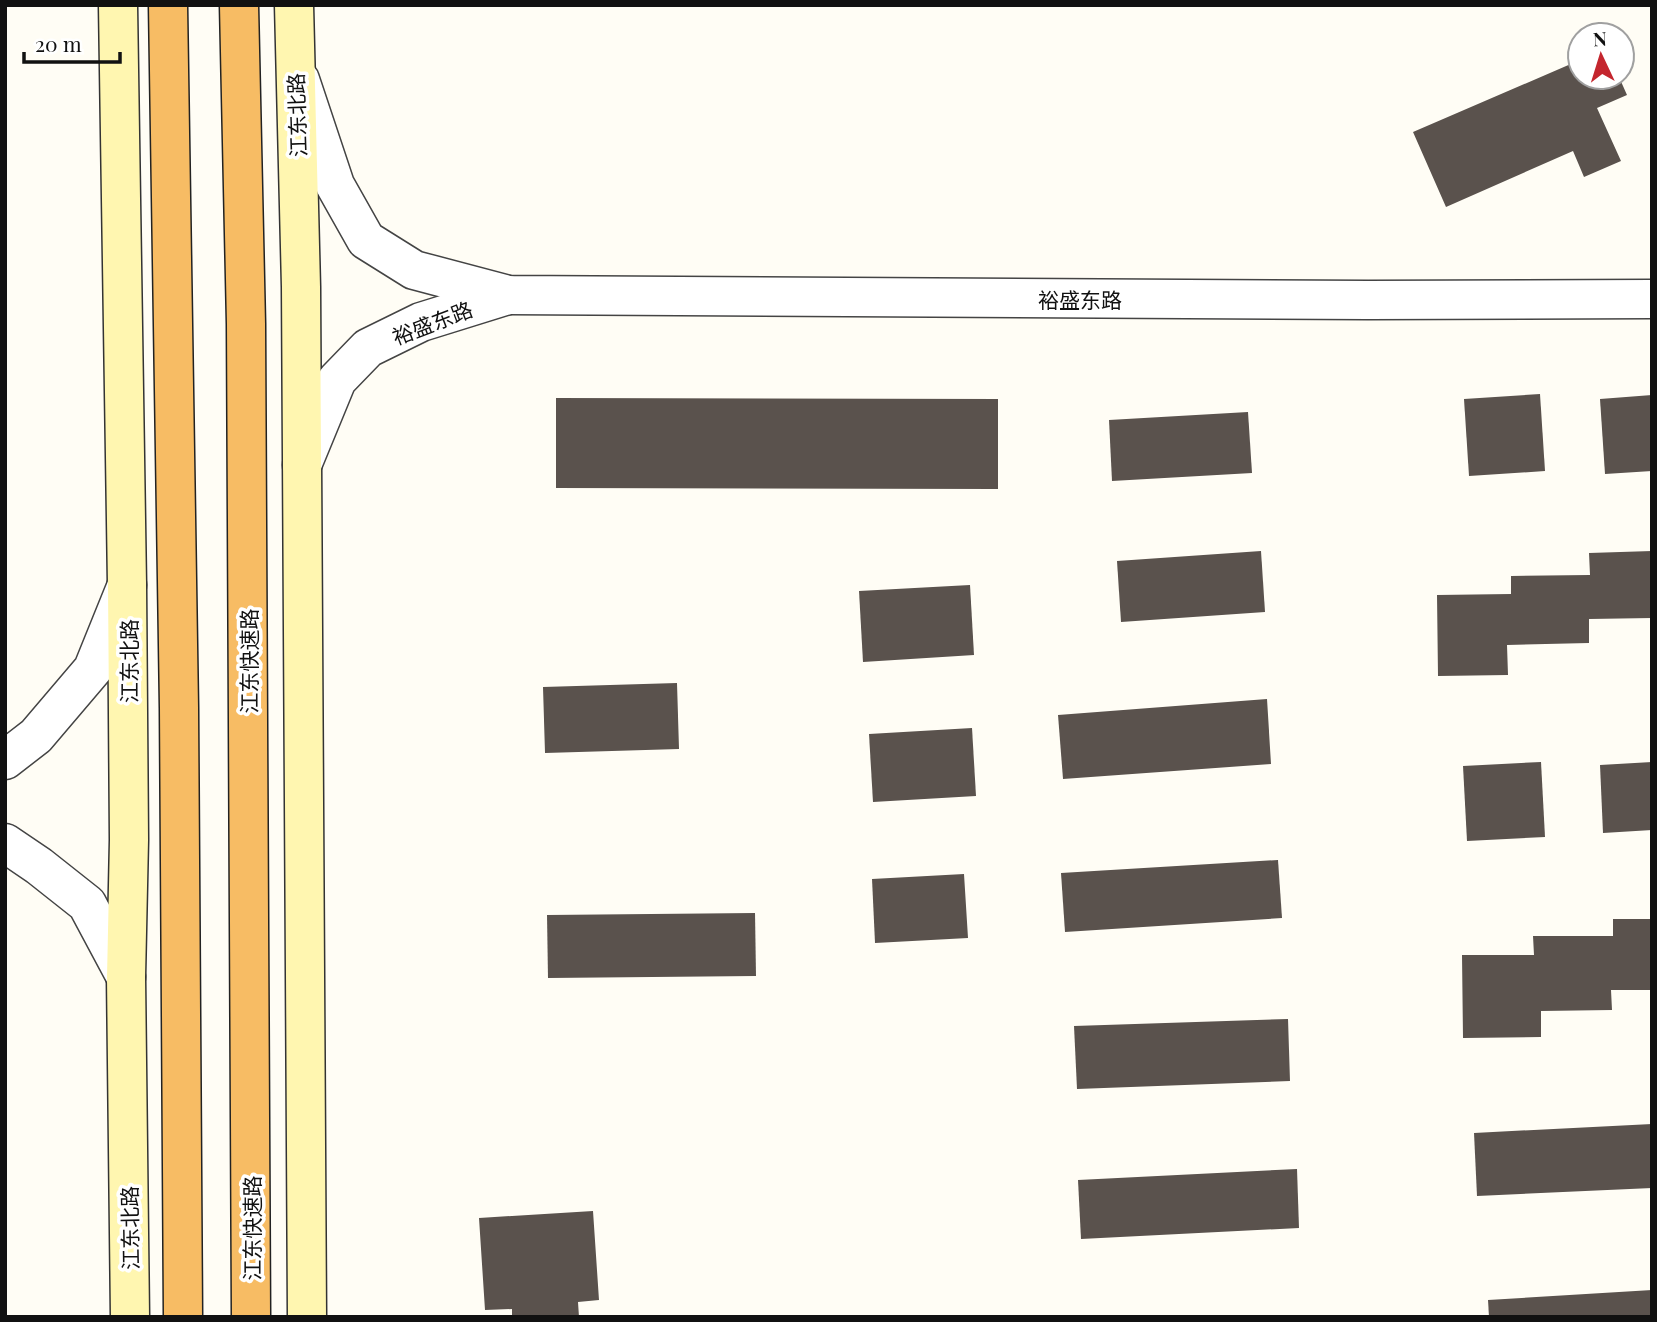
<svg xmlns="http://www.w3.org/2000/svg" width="1657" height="1322" viewBox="0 0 1657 1322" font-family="'Playfair Display','Noto Sans SC',serif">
<rect width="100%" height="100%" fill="#fffdf5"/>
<g fill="#5a524d">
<polygon points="1580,60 1580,77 1619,77 1627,95 1597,108 1621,161 1584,177 1573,151 1446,207 1413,132"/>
<polygon points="1540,394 1545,471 1469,476 1464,399"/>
<polygon points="1652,395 1652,471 1605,474 1600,399"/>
<polygon points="556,398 998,399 998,489 556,488"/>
<polygon points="1248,412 1252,473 1112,481 1109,420"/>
<polygon points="1261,551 1265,612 1121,622 1117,561"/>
<polygon points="1652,551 1652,618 1589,619 1589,643 1507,645 1508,675 1438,676 1437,595 1511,594 1511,576 1590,575 1589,553"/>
<polygon points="970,585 974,655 863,662 859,591"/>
<polygon points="677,683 679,749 545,753 543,687"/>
<polygon points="1267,699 1271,764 1063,779 1058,715"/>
<polygon points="972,728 976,796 873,802 869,734"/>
<polygon points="1541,762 1545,837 1467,841 1463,766"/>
<polygon points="1652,762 1652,830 1603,833 1600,765"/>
<polygon points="1278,860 1282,918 1065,932 1061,873"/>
<polygon points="964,874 968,938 875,943 872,879"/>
<polygon points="755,913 756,976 548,978 547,915"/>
<polygon points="1613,919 1652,919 1652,990 1611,990 1612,1010 1541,1011 1541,1037 1463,1038 1462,955 1534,955 1533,936 1613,936"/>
<polygon points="1288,1019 1290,1081 1077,1089 1074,1026"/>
<polygon points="1652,1124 1652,1188 1477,1196 1474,1133"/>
<polygon points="1297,1169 1299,1228 1081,1239 1078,1180"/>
<polygon points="593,1211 599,1300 578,1302 579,1317 512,1317 512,1309 485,1310 479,1218"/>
<polygon points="1652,1290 1652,1317 1489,1317 1488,1300"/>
</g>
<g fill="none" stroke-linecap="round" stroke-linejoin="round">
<g stroke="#444" stroke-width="41">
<g id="tertiary">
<polyline points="300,80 335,185 366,240 414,270 508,295 1368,300 1652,299"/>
<polyline points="302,465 337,380 368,348 421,322 508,295"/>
<polyline points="5,760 36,736 93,669 127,585"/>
<polyline points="5,843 39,866 87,904 126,977"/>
</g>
</g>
<g stroke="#333" stroke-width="41">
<g id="secondary">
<polyline points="118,5 127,585 129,840 126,977 130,1317"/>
<polyline points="294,5 301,287 307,1317"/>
</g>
</g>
<g stroke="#222" stroke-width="41">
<g id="trunk">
<polyline points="168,5 179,708 183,1317"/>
<polyline points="239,5 246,324 251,1317"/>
</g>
</g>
<use href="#tertiary" stroke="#fff" stroke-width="38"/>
<use href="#secondary" stroke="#fff6b0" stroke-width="38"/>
<use href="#trunk" stroke="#f7bc64" stroke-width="38"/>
</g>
<g text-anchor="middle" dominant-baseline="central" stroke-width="7" stroke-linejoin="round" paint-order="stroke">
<g font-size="21" fill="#111" stroke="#fff">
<text transform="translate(296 115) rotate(-92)">江东北路</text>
<text x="1080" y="299">裕盛东路</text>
<text transform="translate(432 322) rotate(-21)">裕盛东路</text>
<text transform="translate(128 661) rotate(-90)">江东北路</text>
<text transform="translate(248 661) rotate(-90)">江东快速路</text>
<text transform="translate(129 1228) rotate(-91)">江东北路</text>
<text transform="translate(251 1228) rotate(-90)">江东快速路</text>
</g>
</g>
<rect width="1657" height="1322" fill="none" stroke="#111111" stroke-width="14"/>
<g transform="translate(1601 56) rotate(356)"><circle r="33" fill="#ffffff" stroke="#a0a0a0" stroke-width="2"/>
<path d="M0-5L12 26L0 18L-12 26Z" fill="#c4262e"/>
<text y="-10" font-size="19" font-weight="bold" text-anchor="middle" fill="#111111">N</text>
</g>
<path d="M24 52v10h96v-10" fill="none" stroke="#111111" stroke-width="3.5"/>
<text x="35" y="52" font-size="21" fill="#111111" stroke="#ffffff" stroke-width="5" paint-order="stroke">20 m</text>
</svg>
